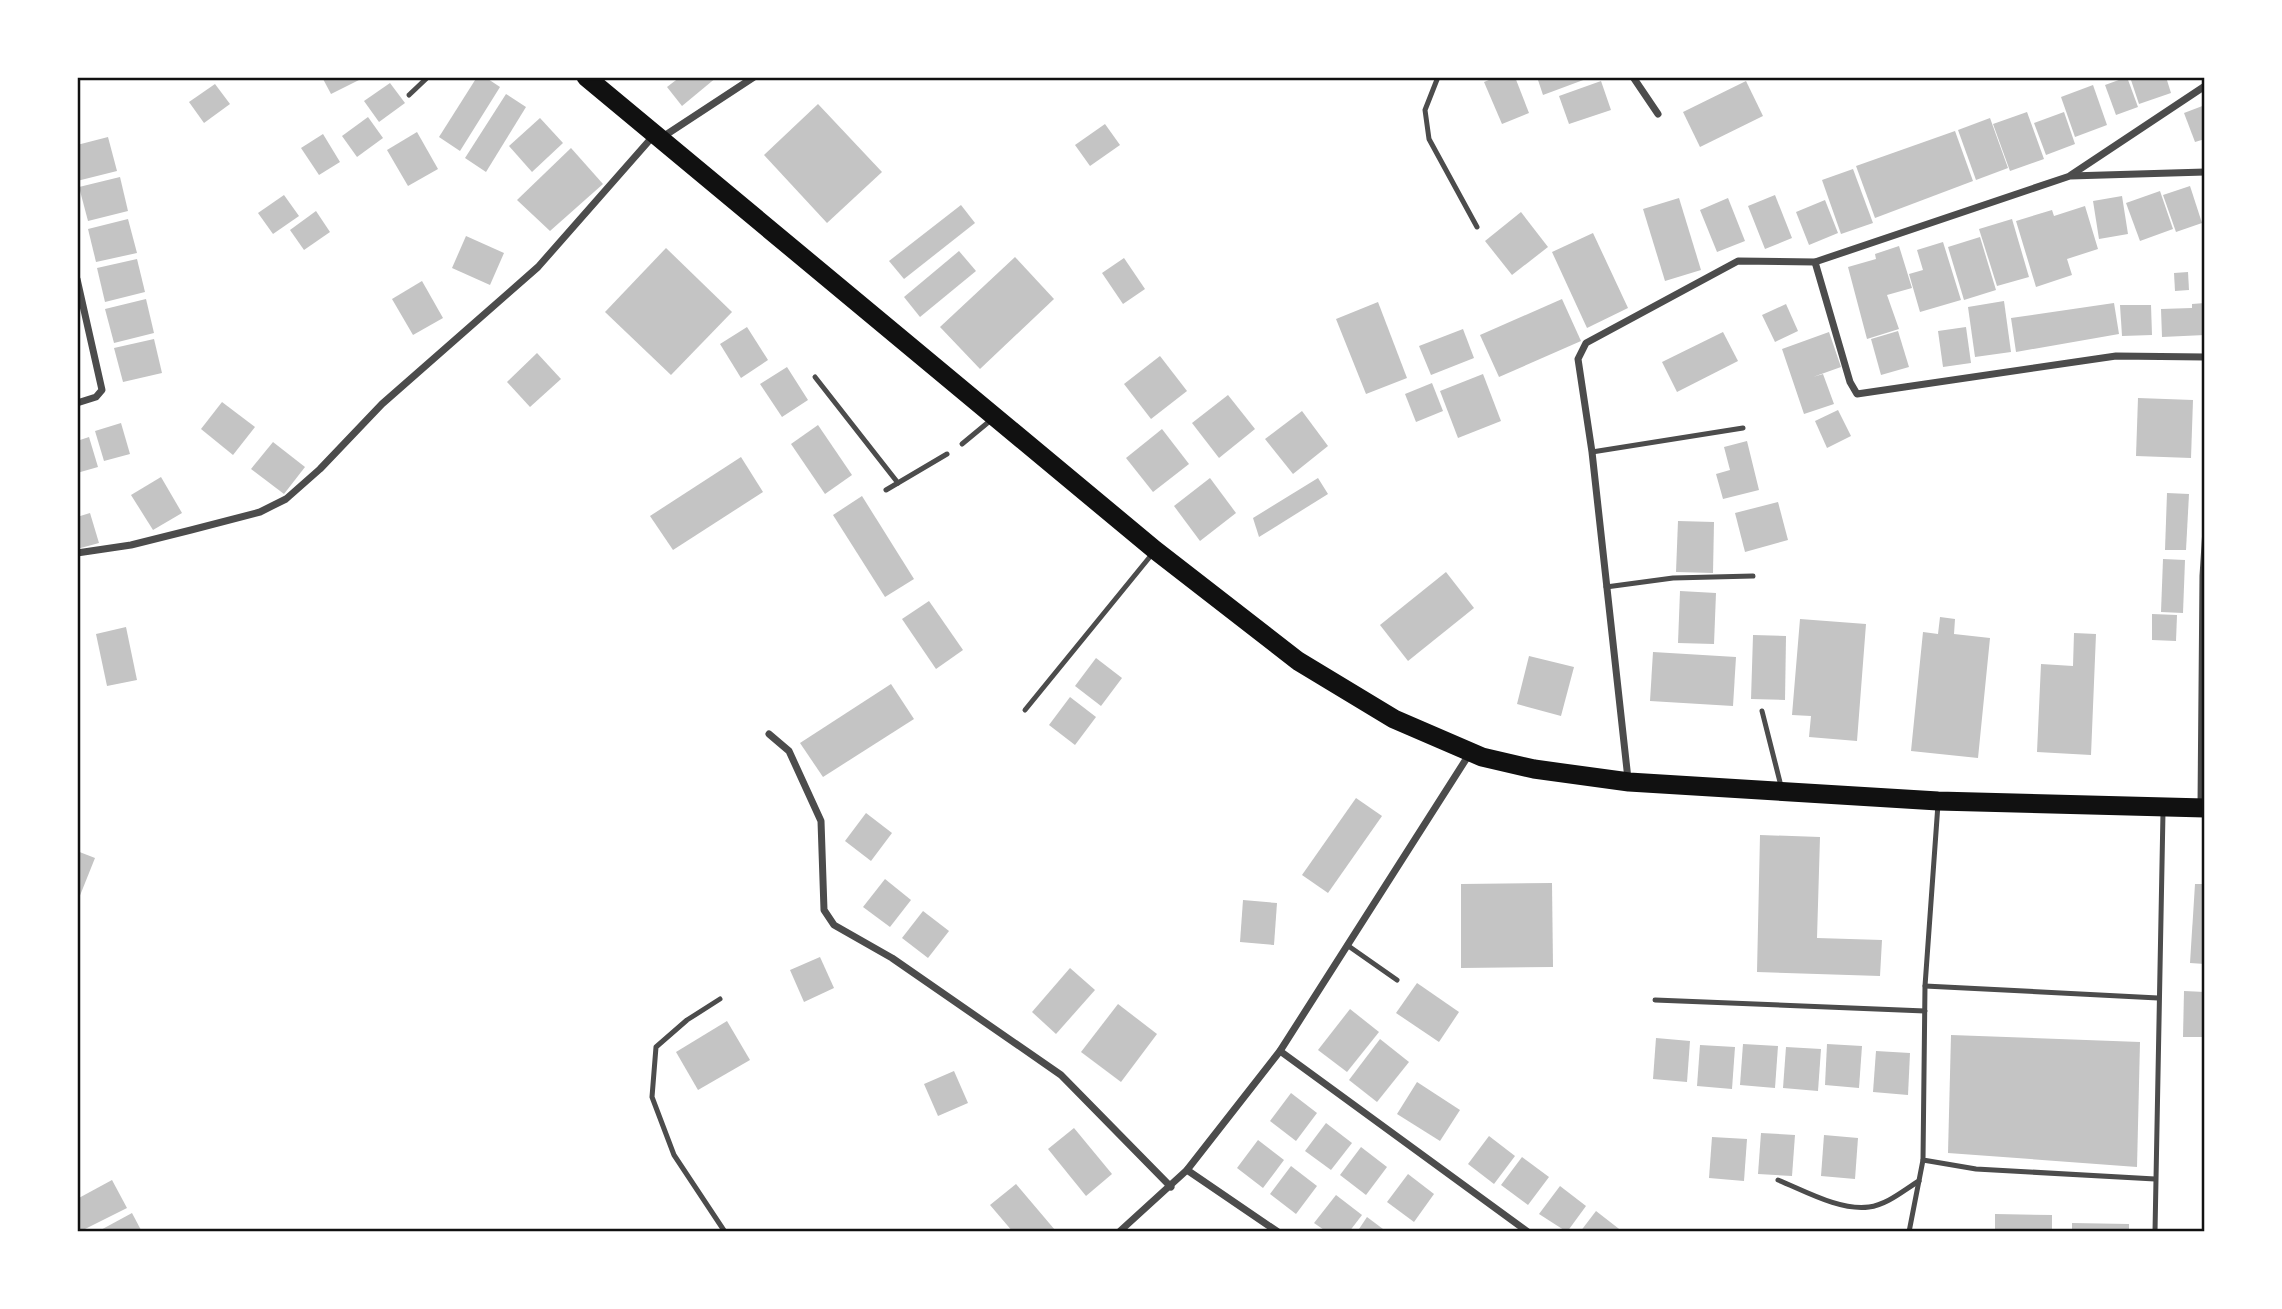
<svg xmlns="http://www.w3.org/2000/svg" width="2282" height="1309" viewBox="0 0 2282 1309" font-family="Spectral,serif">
<rect width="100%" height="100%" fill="#fff"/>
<g fill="#c4c4c4">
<polygon points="322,77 365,77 331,94"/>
<polygon points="477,77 485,77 500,87 460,151 439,137"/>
<polygon points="680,77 717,77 682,106 667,87"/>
<polygon points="1496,77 1515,77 1529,113 1502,124 1484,82"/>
<polygon points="1537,77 1585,77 1586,79 1543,95"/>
<polygon points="2127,77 2138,107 2116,115 2105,85"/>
<polygon points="2130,77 2166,77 2171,93 2139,104"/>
<polygon points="1601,81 1611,110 1569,124 1559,96"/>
<polygon points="1746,81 1763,116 1700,147 1683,112"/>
<polygon points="390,83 405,103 379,122 364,101"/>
<polygon points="215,84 230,104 204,123 189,102"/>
<polygon points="2093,85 2107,125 2075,137 2061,97"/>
<polygon points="506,94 526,107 486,172 465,158"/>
<polygon points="818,104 882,172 827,223 764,155"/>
<polygon points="2205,105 2205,139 2195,142 2184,113"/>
<polygon points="2027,112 2044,159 2010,171 1993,124"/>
<polygon points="2064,112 2075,144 2046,155 2034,123"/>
<polygon points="368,117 383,138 357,157 342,136"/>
<polygon points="540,118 563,143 532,172 509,146"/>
<polygon points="1990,118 2008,168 1976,180 1958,130"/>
<polygon points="1105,124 1120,145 1090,166 1075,145"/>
<polygon points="1955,131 1973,181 1875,218 1856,166"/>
<polygon points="417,132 438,169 408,186 387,150"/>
<polygon points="323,134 340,162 319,175 301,148"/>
<polygon points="108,137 117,171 77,181 77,145"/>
<polygon points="571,148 603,184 550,231 517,200"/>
<polygon points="1853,169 1873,223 1841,234 1822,180"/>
<polygon points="120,177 128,211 88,221 79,187"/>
<polygon points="2190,186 2202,223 2176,232 2163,195"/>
<polygon points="2160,191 2173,229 2140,241 2126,203"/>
<polygon points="284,195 299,216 273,234 258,213"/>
<polygon points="1775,195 1792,238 1765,249 1748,206"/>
<polygon points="2122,196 2128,234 2099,239 2093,201"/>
<polygon points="1679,198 1701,270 1665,281 1643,209"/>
<polygon points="1728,198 1745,241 1717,252 1700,210"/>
<polygon points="1825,200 1838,233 1809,245 1796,212"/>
<polygon points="961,205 975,223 904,279 889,261"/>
<polygon points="2085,206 2098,249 2067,259 2072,275 2036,287 2016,221 2052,210 2054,216"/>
<polygon points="316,211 330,232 304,250 290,230"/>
<polygon points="1521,212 1548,247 1512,275 1485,241"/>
<polygon points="128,219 137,253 96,262 88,229"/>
<polygon points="2012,219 2029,277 1997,286 1979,229"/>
<polygon points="1593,233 1628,308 1587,328 1552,252"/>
<polygon points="466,236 504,253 490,285 452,268"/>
<polygon points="1980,237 1996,290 1964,300 1948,247"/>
<polygon points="1943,242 1961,300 1920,312 1909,274 1923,270 1917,250"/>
<polygon points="1899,246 1912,288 1887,295 1899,329 1867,339 1848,267 1876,259 1875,254"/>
<polygon points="666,248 732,312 671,375 605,312"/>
<polygon points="959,251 976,271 920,317 904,297"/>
<polygon points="1015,257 1054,299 980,369 940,327"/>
<polygon points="1124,258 1145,289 1123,304 1102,273"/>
<polygon points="137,259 145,292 105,302 97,268"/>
<polygon points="2188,272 2189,290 2175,291 2174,273"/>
<polygon points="422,281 443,318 413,335 392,299"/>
<polygon points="146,299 154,333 114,343 105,309"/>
<polygon points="1562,299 1581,341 1499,377 1480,335"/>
<polygon points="2004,301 2011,352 1975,357 1968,307"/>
<polygon points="1378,302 1407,378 1366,394 1336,319"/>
<polygon points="2114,303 2119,334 2016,352 2011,318"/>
<polygon points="2205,303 2205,335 2162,337 2161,309 2192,308 2192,304"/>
<polygon points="1786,304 1798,331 1775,342 1762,315"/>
<polygon points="2120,305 2151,305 2152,335 2122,336"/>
<polygon points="747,327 768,360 741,378 720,344"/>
<polygon points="1966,327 1971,363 1943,367 1938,331"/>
<polygon points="1463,329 1474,358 1431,375 1419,346"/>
<polygon points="1898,331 1909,367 1881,375 1871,339"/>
<polygon points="1723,332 1738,361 1677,392 1662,362"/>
<polygon points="1829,332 1841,367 1813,377 1823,374 1834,404 1804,414 1782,349"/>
<polygon points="154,339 162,373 123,382 114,348"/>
<polygon points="537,353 561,379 530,407 507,382"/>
<polygon points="1160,356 1187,391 1151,419 1124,384"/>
<polygon points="787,367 808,400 782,417 760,384"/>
<polygon points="1483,374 1501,421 1458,438 1440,391"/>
<polygon points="1432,383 1443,411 1416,422 1405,394"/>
<polygon points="1228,395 1255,429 1219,458 1192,423"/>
<polygon points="2138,398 2193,400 2191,458 2136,456"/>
<polygon points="222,402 255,427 233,455 201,429"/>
<polygon points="1838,410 1851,436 1827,448 1815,421"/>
<polygon points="1302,411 1328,446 1293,474 1265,439"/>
<polygon points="121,423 130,454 104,461 95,431"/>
<polygon points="818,425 852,475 825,494 791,444"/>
<polygon points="1162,429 1189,464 1153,492 1126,458"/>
<polygon points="89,437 98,467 77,473 77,441"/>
<polygon points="1747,441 1759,490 1723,499 1716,474 1730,470 1724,447"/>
<polygon points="273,442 305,467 284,494 251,469"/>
<polygon points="741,457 763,492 673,550 650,516"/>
<polygon points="161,477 182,513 153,530 131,495"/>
<polygon points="1210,478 1236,513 1200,541 1174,506"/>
<polygon points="1318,478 1328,494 1259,537 1253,518"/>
<polygon points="2167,493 2189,494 2186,550 2165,550"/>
<polygon points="862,496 914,579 885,597 833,515"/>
<polygon points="1778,502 1788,540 1745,552 1735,513"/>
<polygon points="90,513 99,543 77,549 77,517"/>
<polygon points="1678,521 1714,522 1713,573 1676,572"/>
<polygon points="2163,559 2185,560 2183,613 2161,612"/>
<polygon points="1446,572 1474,608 1408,661 1380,625"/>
<polygon points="1680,591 1716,593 1714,644 1678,643"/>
<polygon points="929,601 963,650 936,669 902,619"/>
<polygon points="2152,614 2177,615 2176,641 2152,640"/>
<polygon points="1940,617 1955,619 1954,634 1990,638 1978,758 1911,751 1923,632 1938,634"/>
<polygon points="1800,619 1866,624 1857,741 1809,737 1811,716 1792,715"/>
<polygon points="126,627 137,680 107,686 96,634"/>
<polygon points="2074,633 2096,634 2091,755 2037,752 2041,664 2073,666"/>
<polygon points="1753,635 1786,636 1785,700 1751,699"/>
<polygon points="1653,652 1736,657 1733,706 1650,701"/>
<polygon points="1529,656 1574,667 1561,716 1517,704"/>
<polygon points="1096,658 1122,678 1101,706 1075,686"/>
<polygon points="891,684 914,719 823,777 800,743"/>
<polygon points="1070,697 1096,717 1075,745 1049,725"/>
<polygon points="1356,798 1382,816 1328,893 1302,875"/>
<polygon points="866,813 892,833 871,861 845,841"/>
<polygon points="1760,835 1820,837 1817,938 1882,940 1880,976 1757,972"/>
<polygon points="77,851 95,858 77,903"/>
<polygon points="885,879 911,900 890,927 863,907"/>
<polygon points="1552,883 1553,967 1461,968 1461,884"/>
<polygon points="2195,884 2205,884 2205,964 2190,963"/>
<polygon points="1243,900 1277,903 1274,945 1240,942"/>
<polygon points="923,911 949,931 928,958 902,938"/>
<polygon points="820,957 834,988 804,1002 790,970"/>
<polygon points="1070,968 1095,990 1056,1034 1032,1012"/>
<polygon points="1417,983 1459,1012 1439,1042 1396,1013"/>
<polygon points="2184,991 2205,992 2205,1037 2183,1037"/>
<polygon points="1118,1004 1157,1034 1121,1082 1081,1052"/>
<polygon points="1350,1009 1379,1032 1347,1072 1318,1050"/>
<polygon points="727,1021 750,1060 698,1090 676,1052"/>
<polygon points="1951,1035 2140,1042 2137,1167 1948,1153"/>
<polygon points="1656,1038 1690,1041 1687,1082 1653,1079"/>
<polygon points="1380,1039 1409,1062 1377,1102 1349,1080"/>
<polygon points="1743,1044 1778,1046 1775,1088 1740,1085"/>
<polygon points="1827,1044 1862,1046 1859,1088 1825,1085"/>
<polygon points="1700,1045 1735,1047 1732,1089 1697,1086"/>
<polygon points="1786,1047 1821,1049 1818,1091 1783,1088"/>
<polygon points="1876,1051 1910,1053 1908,1095 1873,1092"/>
<polygon points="954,1071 968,1103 938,1116 924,1084"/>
<polygon points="1417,1082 1460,1110 1440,1141 1397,1114"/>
<polygon points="1291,1093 1317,1113 1296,1141 1270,1121"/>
<polygon points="1326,1123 1352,1143 1331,1170 1305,1151"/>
<polygon points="1074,1128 1112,1174 1086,1196 1048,1149"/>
<polygon points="1761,1133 1795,1135 1792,1176 1758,1174"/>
<polygon points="1824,1135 1858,1138 1855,1179 1821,1176"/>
<polygon points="1489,1136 1515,1156 1494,1184 1468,1164"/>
<polygon points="1712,1137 1747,1139 1744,1181 1709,1178"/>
<polygon points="1258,1140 1284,1160 1263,1188 1237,1168"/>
<polygon points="1361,1147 1387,1167 1366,1195 1340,1175"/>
<polygon points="1522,1157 1549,1177 1528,1205 1501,1185"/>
<polygon points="1291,1166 1317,1186 1296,1214 1270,1194"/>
<polygon points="1408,1174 1434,1194 1414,1222 1387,1202"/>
<polygon points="112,1180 127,1208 79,1232 77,1199"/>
<polygon points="1016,1184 1055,1230 1053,1232 1013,1232 990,1205"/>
<polygon points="1560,1186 1586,1206 1567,1232 1539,1214"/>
<polygon points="1336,1195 1362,1215 1349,1232 1327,1232 1314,1223"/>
<polygon points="1596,1211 1623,1232 1580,1232"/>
<polygon points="132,1213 142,1232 97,1232"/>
<polygon points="1995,1214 2052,1215 2052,1232 1995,1232"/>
<polygon points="1367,1217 1387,1232 1357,1232"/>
<polygon points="2072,1223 2129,1224 2129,1232 2072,1232"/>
</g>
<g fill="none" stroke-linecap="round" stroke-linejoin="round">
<g stroke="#4c4c4c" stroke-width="5">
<polyline points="1438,77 1425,110 1429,139 1477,227"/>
<polyline points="409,95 428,77"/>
<polyline points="815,377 898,483"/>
<polyline points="962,444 991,420"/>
<polyline points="1592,452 1743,428"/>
<polyline points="886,490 947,454"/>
<polyline points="1606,587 1673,578 1753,576"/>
<polyline points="1025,710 1153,553"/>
<polyline points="1762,711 1781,786"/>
<polyline points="1938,804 1925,986 1923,1160 1976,1169 2155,1179"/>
<polyline points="2200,805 2202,576 2205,529"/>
<polyline points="1347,945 1397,980"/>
<polyline points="1925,986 2158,998"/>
<polyline points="720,999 687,1020 656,1047 652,1097 674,1155 725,1232"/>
<polyline points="1655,1000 1925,1011"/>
<path d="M1778 1180C1805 1191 1840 1211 1869 1207 1887 1205 1904 1190 1919 1181"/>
<polyline points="1909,1232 1923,1160"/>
<polyline points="2155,1232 2163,812"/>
</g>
<g stroke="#4c4c4c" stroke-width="7">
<polyline points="1633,77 1658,114"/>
<polyline points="661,138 754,77"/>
<polyline points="2071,175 2205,86"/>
<polyline points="1815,262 1850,382 1857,394 2116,356 2205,357"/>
<polyline points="77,279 102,390 96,397 77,403"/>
<polyline points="77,553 131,545 191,530 260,512 286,499 320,469 382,404 538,267 655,134"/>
<polyline points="769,734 789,751 821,821 824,910 834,925 892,958 1061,1075 1171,1187"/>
<polyline points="1628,779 1592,452 1578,359 1586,343 1738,261 1815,262 2070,176 2205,172"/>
<polyline points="1280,1051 1528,1232"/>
<polyline points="1187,1170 1278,1232"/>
<polyline points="1119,1232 1187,1170 1280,1051 1470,753"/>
</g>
<polyline stroke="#111" stroke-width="19" points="586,77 1155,550 1298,661 1394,719 1482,757 1534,769 1629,782 1938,801 2205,808"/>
</g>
<rect width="2282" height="1309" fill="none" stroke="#ffffff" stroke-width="158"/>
<rect x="79" y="79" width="2124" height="1151" fill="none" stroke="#111" stroke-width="2.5"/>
</svg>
